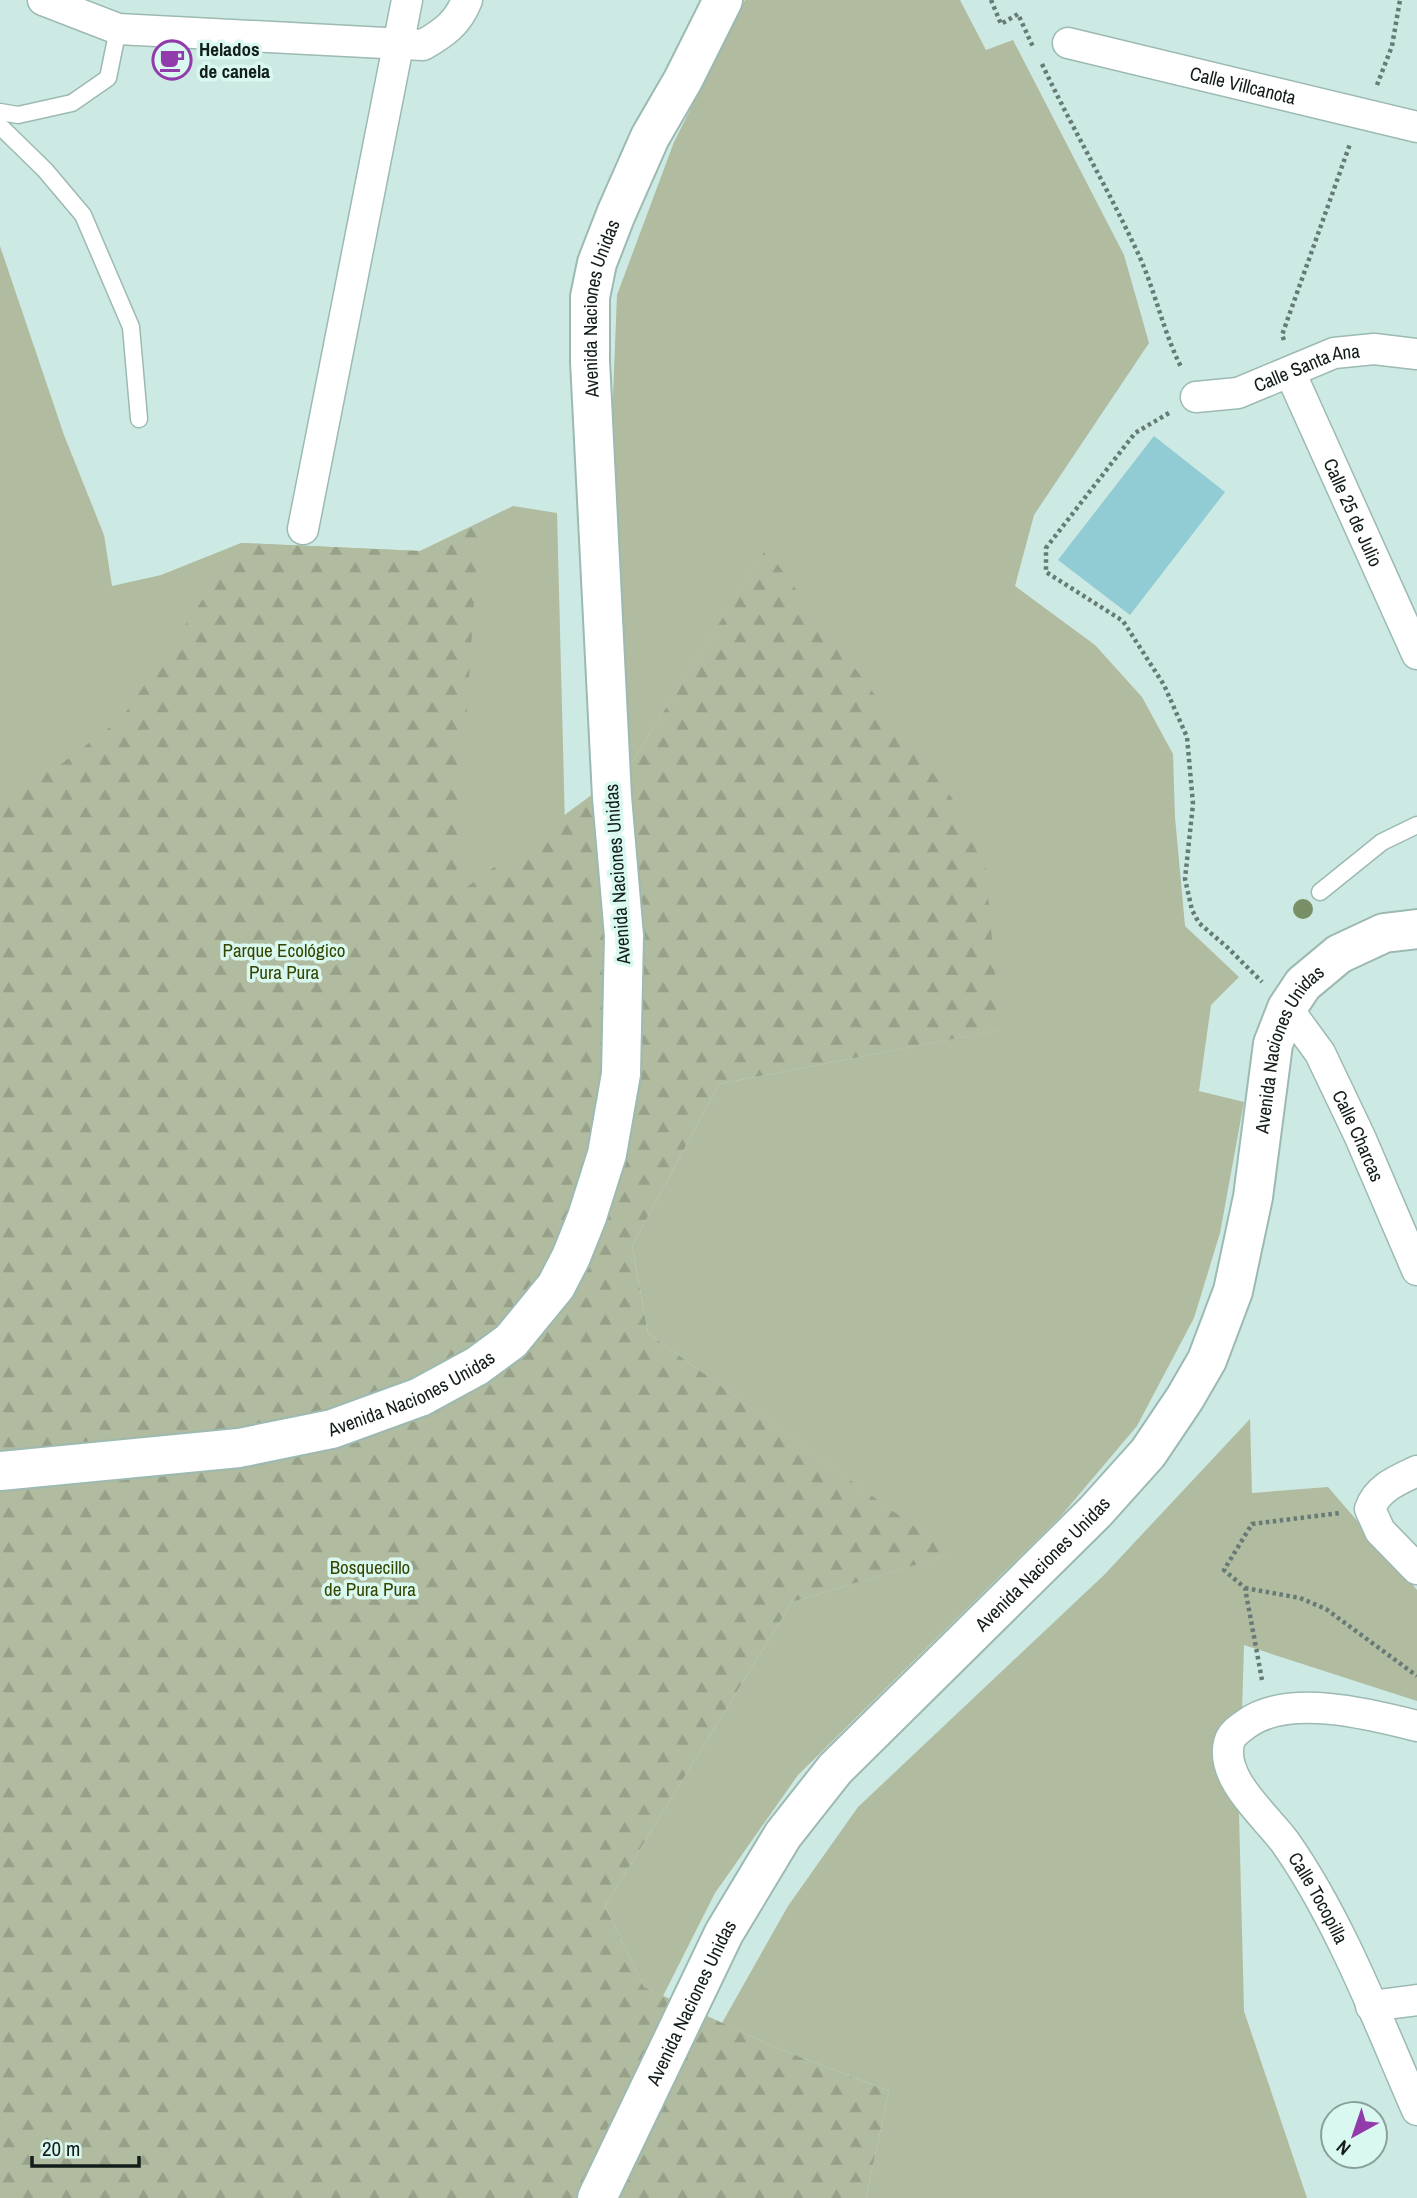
<svg xmlns="http://www.w3.org/2000/svg" width="1417" height="2198" viewBox="0 0 1417 2198" font-family="'Archivo Narrow',sans-serif">
<defs>
<pattern id="forest-firs" width="22" height="20" patternUnits="userSpaceOnUse" patternTransform="scale(1.75)"><rect width="22" height="20" fill="#b1bb9f"/><path d="M5 1l3.5 6h-7zM16 11l3.5 6h-7z" fill="#97a088"/></pattern>
</defs>
<rect width="100%" height="100%" fill="#cceae3"/>
<g fill="#b1bb9f">
<polygon points="745,0 960,0 986,50 1013,40 1124,255 1149,343 1034,515 1015,586 1095,645 1142,697 1173,754 1175,817 1185,926 1239,977 1211,1005 1199,1091 1244,1102 1220,1233 1194,1318 1137,1426 1060,1517 798,1775 715,1893 663,1996 644,1987 605,1906 792,1602 951,1554 648,1333 632,1246 719,1084 999,1030 766,550 628,768 610,471 617,295 674,142"/>
<polygon points="0,246 64,435 104,535 112,586 161,575 241,543 420,551 513,506 557,513 570,1021 0,1391"/>
<polygon points="1250,1419 1252,1493 1328,1487 1417,1590 1417,1701 1244,1645 1239,1814 1244,2011 1307,2198 866,2198 889,2091 777,2048 722,2023 788,1906 858,1807 1104,1575"/>
</g>
<polygon fill="url(#forest-firs)" points="479,524 455,896 628,768 766,549 983,840 1000,1030 719,1084 632,1246 648,1333 952,1554 792,1602 605,1906 644,1987 777,2048 889,2091 866,2198 0,2198 0,794 56,768 122,718 241,543 420,551"/>
<polygon fill="#91cbd3" points="1154,436 1225,492 1130,615 1058,560"/>
<g fill="none" stroke-linecap="round" stroke-linejoin="round">
<g stroke="#9cb9b2" stroke-width="19">
<g id="service">
<polyline points="0,112 18,115 72,103 108,78 118,29"/>
<polyline points="0,126 45,170 83,215 131,327 139,419"/>
<polyline points="1320,892 1382,842 1417,825"/>
</g>
</g>
<g stroke="#9cb9b2" stroke-width="33">
<g id="minor">
<path d="M43 0 118 29 423 45C444 33 458 23 467 0"/>
<path id="s1" d="M1068 43 1417 127"/>
<path id="s2" d="M1290 372 1417 654"/>
<path id="s3" d="M1196 397 1238 393 1334 353 1374 349 1417 354"/>
<polyline points="303,529 407,0"/>
<path id="s4" d="M1287 1008 1320 1053 1360 1137 1417 1270"/>
<path d="M1417 1471C1398 1480 1377 1488 1370 1509L1380 1531 1417 1569"/>
<path id="s5" d="M1417 1726C1370 1714 1288 1693 1246 1724 1239 1729 1231 1734 1229 1743 1220 1779 1267 1817 1285 1842 1340 1920 1379 2023 1417 2110"/>
<polyline points="1371,2006 1417,2000"/>
</g>
</g>
<g stroke="#9cb9b2" stroke-width="42">
<g id="tertiary">
<path id="s6" d="M0 1471 239 1448 332 1429 420 1397 477 1366 511 1341 556 1286 571 1257 587 1217 607 1154 621 1074 624 936 612 797 590 361V297L597 263 616 214 650 137 683 80 723 0"/>
<path id="s7" d="M597 2198 724 1933 783 1835 835 1769 1095 1512 1148 1453 1185 1398 1207 1360 1233 1291 1253 1197 1273 1044 1287 1008 1303 984 1339 954 1384 933 1417 929"/>
</g>
</g>
<g stroke="#677b76" stroke-width="4.5" stroke-dasharray="3.5 3.5" stroke-linecap="butt">
<polyline points="991,0 1001,24 1018,14 1033,47"/>
<path d="M1042 64C1071 126 1106 185 1135 247 1154 285 1162 329 1181 367"/>
<polyline points="1377,85 1392,46 1400,0"/>
<polyline points="1284,340 1282,335 1350,144"/>
<polyline points="1169,413 1135,433 1046,548 1046,572 1123,621 1164,685 1187,737 1193,804 1185,879 1192,910 1199,923 1228,948 1262,982"/>
<polyline points="1245,1588 1300,1598 1326,1609 1417,1676"/>
<polyline points="1262,1680 1245,1588 1224,1570 1252,1524 1340,1513"/>
</g>
<use href="#service" stroke="#fff" stroke-width="16"/>
<use href="#minor" stroke="#fff" stroke-width="30"/>
<use href="#tertiary" stroke="#fff" stroke-width="38"/>
</g>
<circle fill="#798f66" cx="1303" cy="909" r="10"/>
<defs>
<g id="cafe-ring" transform="scale(2.0125)"><circle r="9.5" fill="#d9f8f0" stroke="#913caa" stroke-width="1.5"/><path d="M-5.5-4.5H6V0H3Q3 3.5 0 3.5H-2.5Q-5.5 3.5-5.5 0ZM3-3.2v2h1.7v-2ZM-6 4.5H4V6H-6Z" fill="#913caa"/></g>
</defs>
<g fill-rule="evenodd">
<use href="#cafe-ring" x="172" y="60"/>
</g>
<g text-anchor="middle" dominant-baseline="central" stroke-width="7" stroke-linejoin="round" paint-order="stroke">
<g font-size="19" font-weight="bold" fill="#131e1b" stroke="#d9f8f0" text-anchor="start">
<text x="199" y="49">Helados<tspan x="199" dy="22">de canela</tspan></text>
</g>
<g font-size="19" fill="#131e1b" stroke="#d9f8f0">
<text stroke="none"><textPath href="#s1" startOffset="180">Calle Villcanota</textPath></text>
<text stroke="none"><textPath href="#s6" startOffset="1598">Avenida Naciones Unidas</textPath></text>
<text stroke="none"><textPath href="#s3" startOffset="116">Calle Santa Ana</textPath></text>
<text stroke="none"><textPath href="#s2" startOffset="154">Calle 25 de Julio</textPath></text>
<text transform="translate(617 874) rotate(-94)">Avenida Naciones Unidas</text>
<text stroke="none"><textPath href="#s7" startOffset="1372">Avenida Naciones Unidas</textPath></text>
<text stroke="none"><textPath href="#s4" startOffset="147">Calle Charcas</textPath></text>
<text stroke="none"><textPath href="#s6" startOffset="422">Avenida Naciones Unidas</textPath></text>
<text stroke="none"><textPath href="#s7" startOffset="784">Avenida Naciones Unidas</textPath></text>
<text stroke="none"><textPath href="#s5" startOffset="385">Calle Tocopilla</textPath></text>
<text stroke="none"><textPath href="#s7" startOffset="217">Avenida Naciones Unidas</textPath></text>
</g>
<g font-size="19" fill="#354500" stroke="#d9f8f0">
<text x="284" y="950">Parque Ecológico<tspan x="284" dy="22">Pura Pura</tspan></text>
<text x="370" y="1567">Bosquecillo<tspan x="370" dy="22">de Pura Pura</tspan></text>
</g>
</g>
<g transform="translate(1354 2135) rotate(220)"><circle r="33" fill="#d9f8f0" stroke="#8aa19b" stroke-width="2"/>
<path d="M0-5L12 26L0 18L-12 26Z" fill="#913caa"/>
<text y="-10" font-size="19" font-weight="bold" text-anchor="middle" fill="#131e1b">N</text>
</g>
<path d="M32 2156v10h107v-10" fill="none" stroke="#131e1b" stroke-width="3.5"/>
<text x="42" y="2156" font-size="21" fill="#131e1b" stroke="#d9f8f0" stroke-width="5" paint-order="stroke">20 m</text>
</svg>
